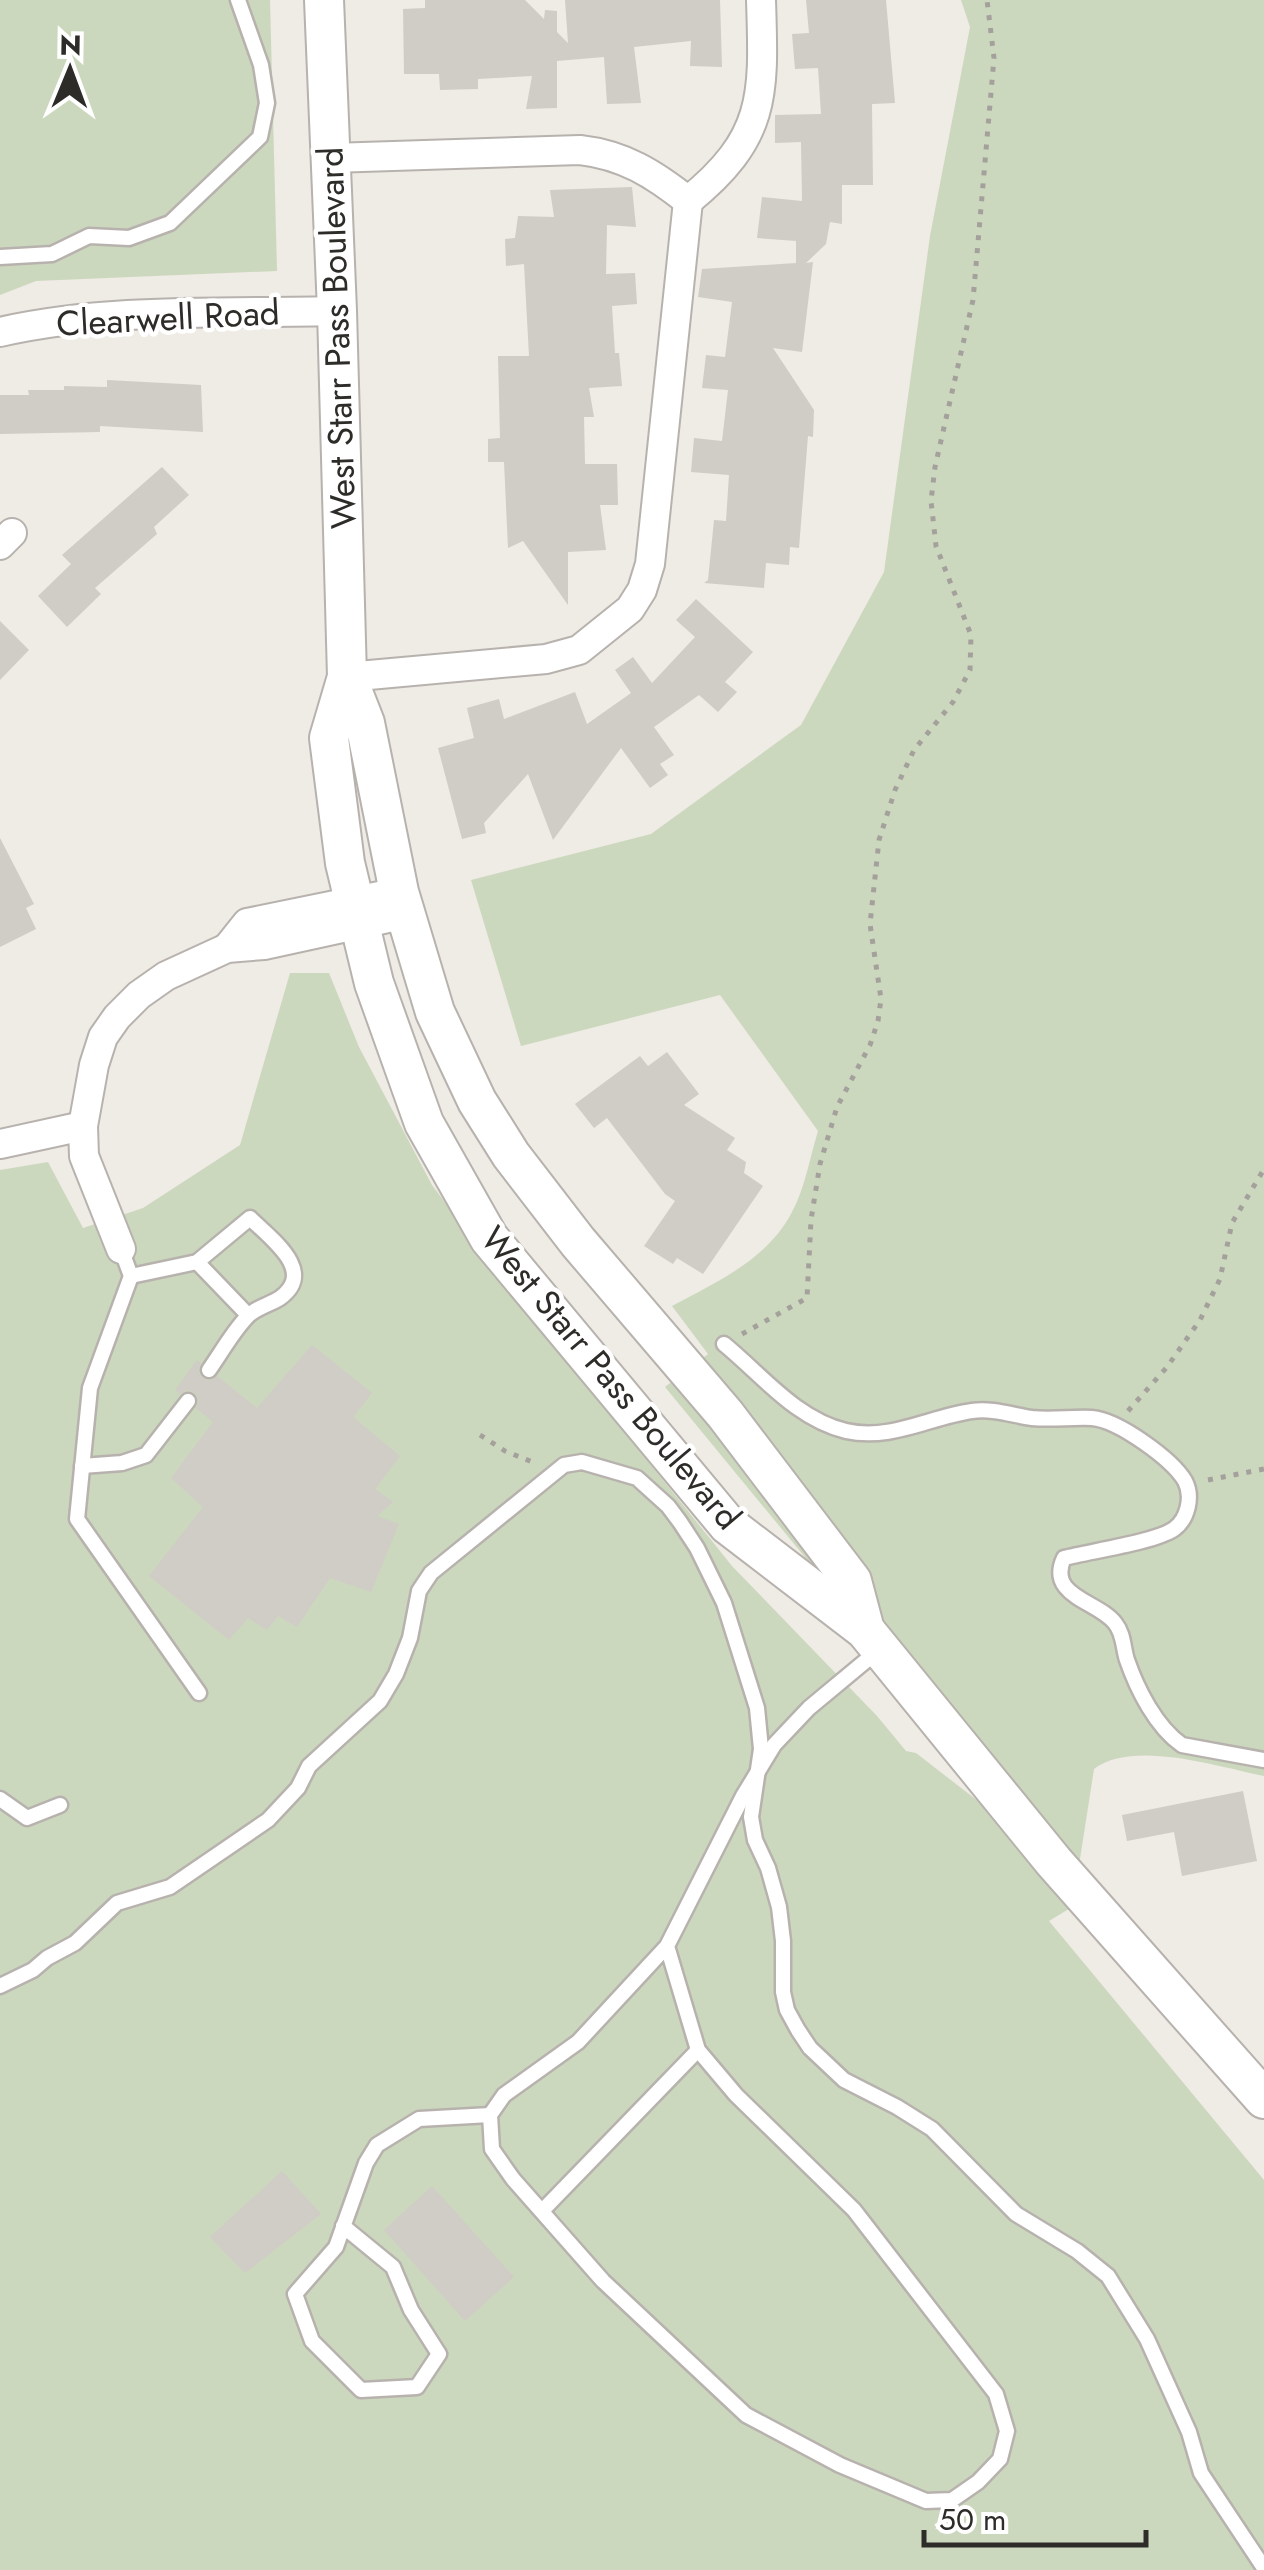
<svg xmlns="http://www.w3.org/2000/svg" width="1264" height="2570" viewBox="0 0 1264 2570" font-family="Jost,sans-serif">
<rect width="100%" height="100%" fill="#efebe5"/>
<g fill="#ccd8be">
<polygon points="0,0 270,0 277,271 36,281 0,295"/>
<path d="M961 0H1264V1776C1219 1767 1133 1739 1094 1769L1076 1885 1087 1898 1049 1921 1264 2180V2570H0V1170L48 1162 83 1228 143 1208 240 1145 290 973H329L359 1047 432 1185 513 1293 732 1566 877 1716 906 1751 916 1753 1054 1860 665 1387 708 1354 672 1306C717 1282 768 1259 792 1212 805 1188 810 1157 818 1131L720 995 521 1046 471 880 651 834 801 725 884 572 930 236 970 27Z"/>
</g>
<g fill="#d0ccc6">
<polygon points="425,0 525,0 544,19 545,10 557,11 557,32 568,43 565,0 720,0 722,67 690,66 691,41 634,47 641,103 607,104 604,57 557,61 557,108 526,109 532,76 478,79 478,89 440,90 439,74 404,74 403,9 425,8"/>
<polygon points="806,0 886,0 895,103 872,104 873,185 842,185 842,224 830,222 826,244 806,263 813,262 802,352 773,348 814,410 813,437 808,436 799,548 790,547 789,565 766,563 764,588 704,583 708,580 714,520 726,521 729,475 691,472 694,438 722,441 728,390 702,388 706,355 725,357 732,302 698,297 702,269 796,263 796,241 757,238 762,197 802,201 801,142 775,143 775,115 821,114 818,68 795,69 792,34 809,33"/>
<polygon points="632,187 636,227 607,225 606,274 635,273 637,304 612,306 615,353 619,353 622,386 589,388 594,417 584,417 585,464 617,464 618,505 600,505 606,550 568,552 568,605 523,541 508,548 504,462 488,462 488,439 500,438 498,356 529,356 524,264 506,266 505,239 515,238 518,216 554,217 550,190"/>
<polygon points="107,380 201,385 203,432 100,426 100,432 0,434 0,395 29,395 28,390 64,390 64,386 107,387"/>
<polygon points="162,467 189,495 154,527 157,534 95,588 101,594 67,627 38,596 71,564 62,555"/>
<polygon points="696,599 753,652 725,682 737,692 718,712 699,695 654,727 674,755 660,764 668,775 650,788 621,748 553,840 528,774 484,823 486,833 462,839 438,748 474,738 467,708 499,699 504,719 575,692 587,724 631,693 615,670 633,657 652,683 695,637 676,620"/>
<polygon points="0,621 29,650 0,680"/>
<polygon points="0,838 34,904 26,908 36,929 0,947"/>
<polygon points="667,1052 699,1094 684,1105 735,1138 727,1150 746,1162 744,1173 763,1186 703,1274 677,1258 673,1264 644,1246 675,1201 665,1194 607,1118 594,1128 575,1104 640,1056 648,1066"/>
<polygon points="312,1345 372,1393 353,1417 400,1456 375,1489 393,1502 377,1516 399,1524 371,1592 330,1578 297,1627 278,1616 267,1630 248,1618 229,1640 149,1576 203,1507 171,1478 213,1422 196,1408 199,1401 195,1393 188,1390 180,1394 175,1390 197,1360 201,1363 198,1370 202,1378 209,1381 217,1376 257,1408"/>
<polygon points="1243,1791 1257,1861 1182,1876 1174,1832 1127,1841 1122,1815"/>
<polygon points="282,2171 321,2214 245,2273 210,2237"/>
<polygon points="432,2186 514,2277 465,2321 384,2230"/>
</g>
<g fill="none" stroke-linecap="round" stroke-linejoin="round">
<g stroke="#b7b2ad" stroke-width="19">
<g id="lane">
<polyline points="0,257 52,254 89,236 129,238 170,223 260,137 267,103 261,65 238,0"/>
<polyline points="121,1249 131,1276 90,1388 77,1519 199,1693"/>
<polyline points="197,1262 248,1315"/>
<path d="M131 1276 197 1262 250 1218C271 1239 317 1271 280 1298 269 1305 254 1308 246 1318 232 1333 221 1353 209 1370"/>
<path d="M724 1344C763 1376 796 1419 846 1431 891 1441 929 1417 972 1411 992 1408 1012 1415 1032 1418 1052 1420 1072 1417 1092 1418 1118 1420 1172 1459 1185 1481 1193 1496 1188 1519 1174 1529 1155 1542 1091 1551 1064 1558 1046 1596 1098 1601 1115 1623 1124 1634 1123 1648 1127 1660 1137 1689 1156 1727 1182 1745L1264 1760"/>
<polyline points="82,1466 122,1463 146,1455 188,1401"/>
<polyline points="0,1799 27,1818 60,1805"/>
<polyline points="667,1946 698,2050 736,2095 854,2210 996,2394 1007,2431 1000,2459 978,2482 952,2500 926,2501 840,2465 746,2415 603,2281 513,2179 492,2149 490,2115 504,2095 578,2042 667,1946 743,1796 774,1745 809,1708 880,1649"/>
<polyline points="0,1986 33,1970 47,1958 75,1943 117,1903 170,1887 268,1820 298,1788 309,1766 380,1701 396,1674 410,1638 419,1591 431,1573 564,1465 582,1462 637,1478 668,1506 680,1522 697,1548 724,1603 757,1708 761,1749 751,1817 755,1840 768,1868 779,1907 783,1941 783,1992 787,2010 798,2030 810,2048 844,2080 897,2107 932,2129 1016,2214 1077,2251 1108,2276 1147,2339 1189,2432 1201,2473 1264,2568"/>
<polyline points="542,2211 698,2050"/>
<polyline points="343,2226 393,2267 411,2310 439,2354 417,2387 361,2390 312,2341 295,2294 336,2247 366,2163 377,2145 419,2119 490,2115"/>
</g>
</g>
<g stroke="#b7b2ad" stroke-width="32">
<g id="street">
<path d="M331 158 580 150C624 155 654 174 688 201L650 564 642 590 630 609 579 650 546 659 347 677"/>
<path d="M688 201C767 137 764 95 761 0"/>
<path d="M0 332C110 307 225 314 337 311"/>
<polyline points="0,545 12,533"/>
<polyline points="227,948 247,923 399,892"/>
<polyline points="0,1144 83,1126"/>
<polyline points="121,1249 84,1156 83,1126 94,1065 103,1037 117,1017 139,995 166,976 227,948 264,945 406,914"/>
</g>
</g>
<g stroke="#b7b2ad" stroke-width="42">
<g id="secondary">
<polyline points="324,0 337,311 347,677 329,738 345,863 374,983 424,1123 489,1238 728,1525 865,1630 1054,1862 1264,2099"/>
<polyline points="347,677 365,723 399,892 435,1012 477,1101 511,1155 578,1242 725,1414 852,1581 865,1630"/>
</g>
</g>
<g stroke="#a4a19c" stroke-width="5" stroke-dasharray="5 8" stroke-linecap="butt">
<polyline points="742,1334 807,1298 811,1220 820,1164 837,1107 870,1045 878,1021 881,999 870,924 879,840 895,790 914,750 953,702 970,670 971,635 936,546 931,501 935,467 973,300 994,58 987,0"/>
<polyline points="1128,1411 1167,1367 1200,1320 1220,1279 1232,1223 1264,1169"/>
<polyline points="480,1435 505,1451 535,1463"/>
<polyline points="1208,1480 1264,1469"/>
</g>
<use href="#lane" stroke="#fff" stroke-width="14"/>
<use href="#street" stroke="#fff" stroke-width="28"/>
<use href="#secondary" stroke="#fff" stroke-width="38"/>
</g>
<g text-anchor="middle" dominant-baseline="central" stroke-width="9" stroke-linejoin="round" paint-order="stroke">
<g font-size="35" fill="#2d2c29" stroke="#fff">
<text transform="translate(168 318) rotate(-3)">Clearwell Road</text>
<text transform="translate(337 338) rotate(-92)">West Starr Pass Boulevard</text>
<text transform="translate(611 1378) rotate(50)">West Starr Pass Boulevard</text>
</g>
</g>
<g transform="translate(70 70) rotate(1)" stroke="#ffffff" stroke-width="8" paint-order="stroke">
<path d="M0-8L18 38L0 25L-18 38Z" fill="#2d2c29"/>
<text y="-15" font-size="28" font-weight="bold" text-anchor="middle" fill="#2d2c29">N</text>
</g>
<path d="M924 2530v15h222v-15" fill="none" stroke="#2d2c29" stroke-width="5"/>
<text x="939" y="2530" font-size="30" fill="#2d2c29" stroke="#ffffff" stroke-width="8" paint-order="stroke">50 m</text>
</svg>
